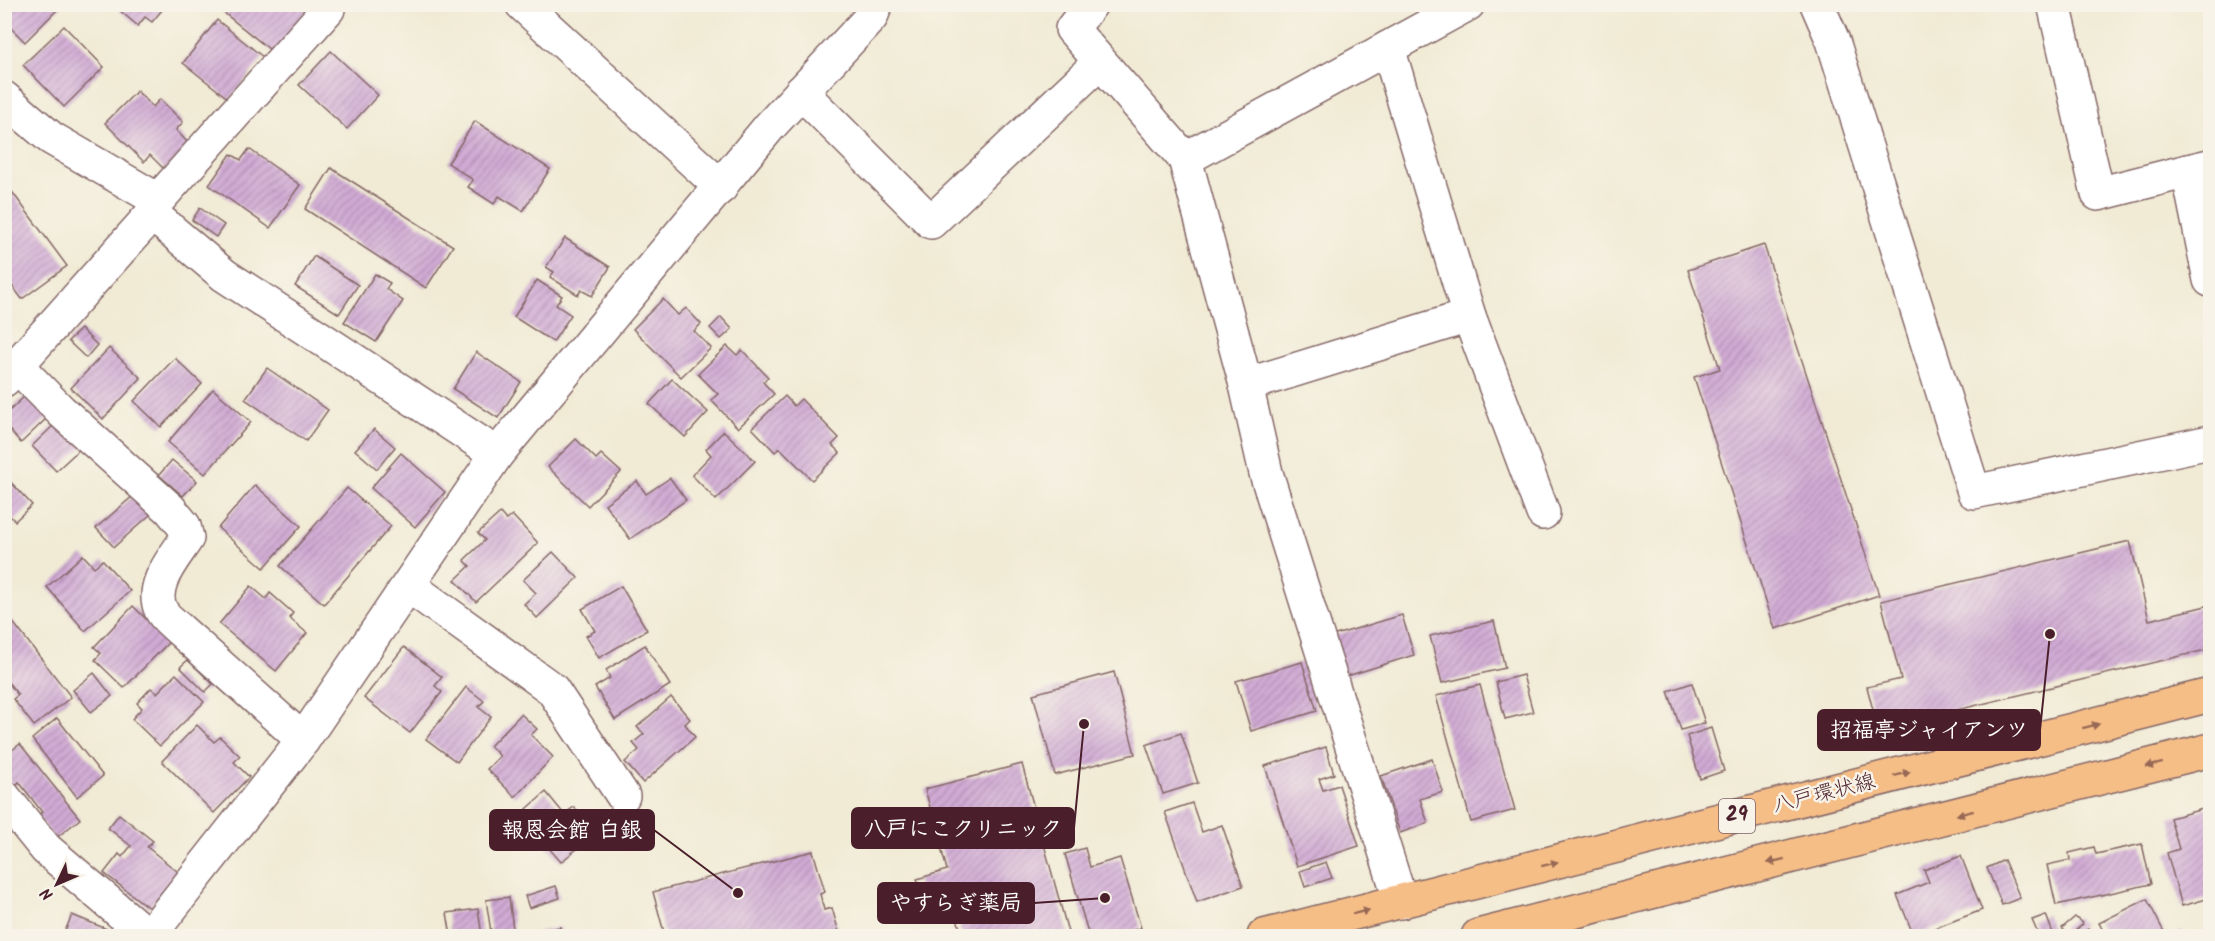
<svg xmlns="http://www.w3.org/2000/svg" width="2215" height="941" viewBox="0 0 2215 941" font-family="Kalam,'Klee One',sans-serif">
<defs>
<pattern id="building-hatch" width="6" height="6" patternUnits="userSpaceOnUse" patternTransform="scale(1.5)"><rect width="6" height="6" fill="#d1abd5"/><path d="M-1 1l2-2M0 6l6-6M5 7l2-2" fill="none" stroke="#ac8bad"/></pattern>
</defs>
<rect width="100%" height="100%" fill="#f7f3e8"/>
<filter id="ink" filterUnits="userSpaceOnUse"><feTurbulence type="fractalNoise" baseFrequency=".0167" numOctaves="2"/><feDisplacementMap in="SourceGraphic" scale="12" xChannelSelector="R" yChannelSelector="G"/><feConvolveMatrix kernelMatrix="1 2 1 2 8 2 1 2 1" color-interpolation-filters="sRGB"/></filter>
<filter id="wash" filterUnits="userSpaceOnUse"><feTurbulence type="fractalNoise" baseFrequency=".008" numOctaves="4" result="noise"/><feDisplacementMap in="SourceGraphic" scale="24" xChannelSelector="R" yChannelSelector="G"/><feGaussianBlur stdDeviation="1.35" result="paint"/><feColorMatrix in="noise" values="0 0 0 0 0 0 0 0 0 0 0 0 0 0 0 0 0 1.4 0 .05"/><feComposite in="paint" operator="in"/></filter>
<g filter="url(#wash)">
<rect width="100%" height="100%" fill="#f1ebd5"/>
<g id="blocks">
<g fill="url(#building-hatch)">
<polygon points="63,4 25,42 4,21 5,4"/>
<polygon points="112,4 167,4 152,22 145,17 138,26"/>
<polygon points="213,4 304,4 309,9 274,53"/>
<polygon points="217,20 263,57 230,100 183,63"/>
<polygon points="64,26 104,67 64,107 23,65"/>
<polygon points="331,51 378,95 347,129 299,85"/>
<polygon points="137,91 153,107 160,99 183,122 176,130 190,145 165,170 150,155 144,162 105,123"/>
<polygon points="475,121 550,169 523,211 499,196 494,204 468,187 473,180 448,163"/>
<polygon points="249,149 300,185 270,228 209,185 231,154 241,160"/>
<polygon points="331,168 453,246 426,288 305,209"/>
<polygon points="4,181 67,266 22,299 4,275"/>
<polygon points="200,208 224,225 216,237 192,220"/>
<polygon points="565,238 610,267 592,296 581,290 578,295 550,277 554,272 546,267"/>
<polygon points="1764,245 1879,595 1775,629 1694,377 1720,369 1688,270"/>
<polygon points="314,256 358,285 339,314 295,286"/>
<polygon points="375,274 390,283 386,289 403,301 376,342 344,322"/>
<polygon points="537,280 562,296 556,305 571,315 553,342 514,317"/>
<polygon points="663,299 678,315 686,308 701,324 694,331 711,348 681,377 633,329"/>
<polygon points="721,317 732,329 721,339 710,328"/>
<polygon points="81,329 97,345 86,358 68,341"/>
<polygon points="727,346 737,355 742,350 768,377 763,382 774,394 738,428 711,400 718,394 698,374"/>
<polygon points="109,348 141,378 103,419 71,388"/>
<polygon points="476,352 521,382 498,418 453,389"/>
<polygon points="175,358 202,384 161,427 134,401"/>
<polygon points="267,368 328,410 306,441 245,399"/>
<polygon points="672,379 708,412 685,437 649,404"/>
<polygon points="213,389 251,422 205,474 168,442"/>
<polygon points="28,393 50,415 21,443 5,425 5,415"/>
<polygon points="785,396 794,406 801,399 839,438 832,445 840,453 812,480 780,448 775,452 752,428"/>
<polygon points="59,420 83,446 56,471 32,446"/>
<polygon points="374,429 395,447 377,469 355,450"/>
<polygon points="724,431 755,461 716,500 692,475 711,455 706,449"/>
<polygon points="576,439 596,459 601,454 621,472 588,506 548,467"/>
<polygon points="401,453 445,492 415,527 371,488"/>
<polygon points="172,460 197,481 183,496 159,475"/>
<polygon points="7,478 32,505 15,521 9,515 4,519 4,481"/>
<polygon points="670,478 686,500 630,539 605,504 637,481 646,494"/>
<polygon points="255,485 301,526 264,568 218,528"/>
<polygon points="347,488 391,526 324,604 280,566"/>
<polygon points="134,495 152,513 114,547 96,528"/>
<polygon points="500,513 506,520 512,515 538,543 476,602 455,580 470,566 464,560 485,540 478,533"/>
<polygon points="2130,541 2149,620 2210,605 2210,649 1878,729 1867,687 1901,679 1881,601"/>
<polygon points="553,552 578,578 537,618 524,604 536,593 523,580"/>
<polygon points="83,555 94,567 103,560 130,591 85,631 47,587"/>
<polygon points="251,586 266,599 270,593 293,613 289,618 307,633 276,671 219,624"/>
<polygon points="621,586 647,630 599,658 586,636 595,631 582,609"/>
<polygon points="133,606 169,642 124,688 95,660 101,653 94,647"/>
<polygon points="1402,615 1414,655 1344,677 1332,636"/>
<polygon points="12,621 71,697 34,726 13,699 18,695 4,677 4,627"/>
<polygon points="1494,621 1505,668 1442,683 1430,636"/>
<polygon points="645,645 670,685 615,720 595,687 610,678 606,670"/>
<polygon points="404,647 442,677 435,686 442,692 410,733 364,698"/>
<polygon points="188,660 213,684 205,692 180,667"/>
<polygon points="1302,662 1317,711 1251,731 1236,681"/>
<polygon points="1114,672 1135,754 1055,775 1033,694"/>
<polygon points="94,673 112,696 91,712 73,690"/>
<polygon points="176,674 204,702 160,746 132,719 142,708 137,703 151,688 157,693"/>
<polygon points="1523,675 1533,712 1505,719 1496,682"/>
<polygon points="1692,683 1705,723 1681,730 1668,691"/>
<polygon points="1480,685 1515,810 1471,822 1436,696"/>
<polygon points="466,687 484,701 478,707 491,717 457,762 426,739"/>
<polygon points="671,697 690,719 685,724 695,737 643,783 625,762 639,750 633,743 644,734 637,727"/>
<polygon points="521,714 537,729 531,735 553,757 515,797 487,769 500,756 490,746"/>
<polygon points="57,718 103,776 77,797 32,739"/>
<polygon points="197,725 214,742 220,737 240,756 234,762 249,777 214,813 162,761"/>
<polygon points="1711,728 1724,771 1700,779 1687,736"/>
<polygon points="1181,733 1198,783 1163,794 1146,745"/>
<polygon points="20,744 80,819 55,839 37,816 42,812 19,782 14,787 4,774 4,756"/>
<polygon points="1326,747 1334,774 1319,779 1323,790 1339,785 1359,846 1297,866 1265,766"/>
<polygon points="1432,759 1443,792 1420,799 1428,823 1400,833 1381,776"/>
<polygon points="1022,764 1068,932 1052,936 962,936 953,903 926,910 917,879 947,870 925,789"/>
<polygon points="546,792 564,814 574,807 596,833 561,862 520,815"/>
<polygon points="1192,803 1202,832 1222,825 1243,886 1197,902 1165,812"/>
<polygon points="2210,807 2210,898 2182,906 2167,853 2179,849 2170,818"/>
<polygon points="119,814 153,841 147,847 178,872 149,908 104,873 119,854 122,857 131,846 108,828"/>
<polygon points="2142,844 2151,884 2056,905 2047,865 2070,860 2069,853 2094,847 2096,854"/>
<polygon points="1085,848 1090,867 1120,858 1141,928 1112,936 1089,936 1065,854"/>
<polygon points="813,851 825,892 820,894 824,910 832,908 840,936 665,936 653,892"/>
<polygon points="1961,856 1982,910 1914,936 1897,895 1929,882 1924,870"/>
<polygon points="2004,860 2020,898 2002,905 1987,868"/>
<polygon points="1326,862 1332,878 1305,887 1300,871"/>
<polygon points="556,886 560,898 529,908 525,896"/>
<polygon points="509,897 513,929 491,932 486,900"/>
<polygon points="2147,899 2166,936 2106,936 2099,923"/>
<polygon points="478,909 482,936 451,936 447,913"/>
<polygon points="72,915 124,936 63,936"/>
<polygon points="2046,915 2054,936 2039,936 2032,920"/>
<polygon points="2075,917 2083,924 2069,936 2062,928"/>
<polygon points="560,927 562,936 523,936"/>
<polygon points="2088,929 2093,936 2076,936"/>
<polygon points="2182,931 2186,936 2171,936"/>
<polygon points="316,933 317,936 299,936 299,935"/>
</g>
</g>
</g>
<g filter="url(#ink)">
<use href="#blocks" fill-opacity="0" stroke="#846666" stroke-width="1.5"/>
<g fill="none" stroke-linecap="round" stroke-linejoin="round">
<g stroke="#846666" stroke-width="36">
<g id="minor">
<polyline points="522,4 721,187"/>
<polyline points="1091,4 1072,29 1185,159 1246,385 1266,473 1401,902"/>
<polyline points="1817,4 1833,41 1974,492 2210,442"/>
<polyline points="2054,4 2098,194 2188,171"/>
<polyline points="801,92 931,222 1100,62"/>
<polyline points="4,98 51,138 158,200"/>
<polyline points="1185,159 1468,4"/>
<polyline points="2209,166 2188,171 2210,280"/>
<polyline points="152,214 224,275 497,454"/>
<polyline points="1469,316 1543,513"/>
<path d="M17 366 61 411 170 509 184 526 187 538C175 557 149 585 161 610 164 617 174 624 180 630L303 740"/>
<polyline points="4,380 152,214 158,200 328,9"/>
<polyline points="1246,385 1469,316 1388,48"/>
<polyline points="409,586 552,689 623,796"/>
<polyline points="4,797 46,849 148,936"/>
<polyline points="149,936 303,740 497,454 770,126 871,17 876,4"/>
</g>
</g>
<g stroke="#846666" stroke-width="36">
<g id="major">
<polyline points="1264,936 2210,695"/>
<polyline points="1478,936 2210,750"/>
</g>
</g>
<use href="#minor" stroke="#fff" stroke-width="33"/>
<use href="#major" stroke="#f6be87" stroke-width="33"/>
</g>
<defs><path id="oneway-solid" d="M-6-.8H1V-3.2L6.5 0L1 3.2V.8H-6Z" transform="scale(1.5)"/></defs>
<g fill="#976754">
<use href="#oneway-solid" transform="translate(2091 726) rotate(-14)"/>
<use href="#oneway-solid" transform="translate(2154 765) rotate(166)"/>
<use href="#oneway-solid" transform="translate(1902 774) rotate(-14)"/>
<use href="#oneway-solid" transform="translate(1965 813) rotate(166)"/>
<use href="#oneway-solid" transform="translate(1776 861) rotate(166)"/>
<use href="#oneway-solid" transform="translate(1550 864) rotate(-14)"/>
<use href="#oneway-solid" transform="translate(1361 912) rotate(-14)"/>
</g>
</g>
<g text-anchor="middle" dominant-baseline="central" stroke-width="5" stroke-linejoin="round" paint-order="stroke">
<rect fill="#f7f3e8" stroke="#7e5f64" stroke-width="1.5" x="1719" y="799" width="36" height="34" rx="4.5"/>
<g font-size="20" font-weight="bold" fill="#4a1f2b">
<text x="1737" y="816">29</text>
</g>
<g font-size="21" fill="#4a1f2b" stroke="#f7f3e8">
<text transform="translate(1824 794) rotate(-14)">八戸環状線</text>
</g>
</g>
<path fill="none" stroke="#4a1f2b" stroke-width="2" d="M2050 634L2040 730M1084 724L1074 828M738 893L654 830M1105 898L1034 903"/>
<g fill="#4a1f2b" stroke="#f7f3e8" stroke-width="2">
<circle cx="2050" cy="634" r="6"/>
<circle cx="1084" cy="724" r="6"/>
<circle cx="738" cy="893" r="6"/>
<circle cx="1105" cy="898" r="6"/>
</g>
<g fill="#4a1f2b" stroke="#4a1f2b" stroke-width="2">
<rect x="1818" y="710" width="222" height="40" rx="6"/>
<rect x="852" y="808" width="222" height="40" rx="6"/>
<rect x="490" y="810" width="164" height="40" rx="6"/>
<rect x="878" y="883" width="156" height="40" rx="6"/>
</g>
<g font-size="22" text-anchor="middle" font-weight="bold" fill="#fff">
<text x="1929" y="737">招福亭ジャイアンツ</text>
<text x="963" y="836">八戸にこクリニック</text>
<text x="572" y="837">報恩会館 白銀</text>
<text x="956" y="910">やすらぎ薬局</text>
</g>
<rect width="2215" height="941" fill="none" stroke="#f7f3e8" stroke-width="24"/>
<g transform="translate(57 884) rotate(226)" stroke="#f7f3e8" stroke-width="4.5" paint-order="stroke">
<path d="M0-4.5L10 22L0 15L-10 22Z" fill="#4a1f2b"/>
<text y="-9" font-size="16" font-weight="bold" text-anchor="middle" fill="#4a1f2b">N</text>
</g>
</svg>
